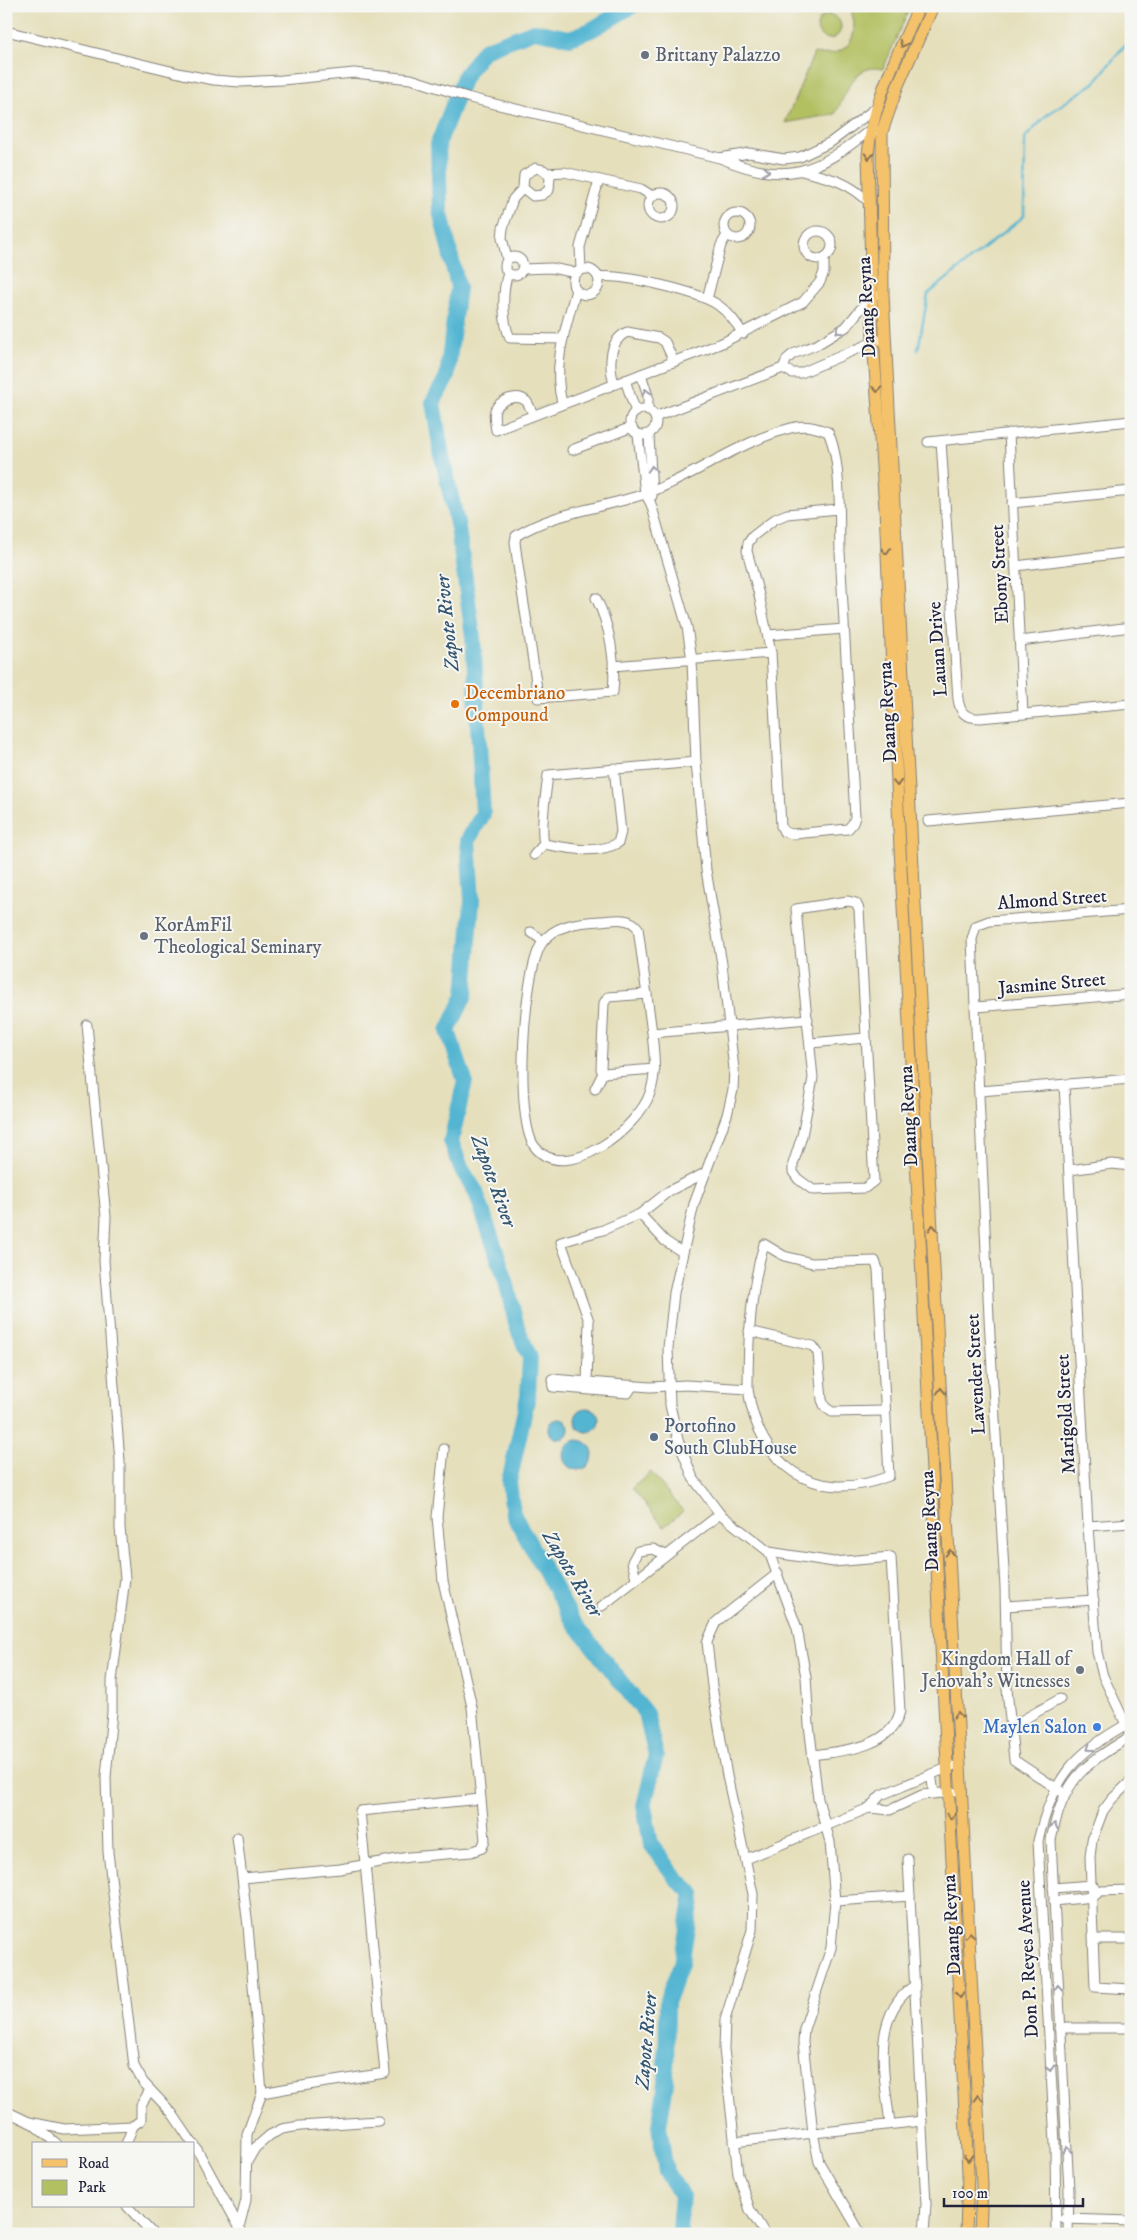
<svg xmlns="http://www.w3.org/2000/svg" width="1137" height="2240" viewBox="0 0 1137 2240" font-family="'IM FELL DW Pica',serif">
<rect width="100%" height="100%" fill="#f6f6f2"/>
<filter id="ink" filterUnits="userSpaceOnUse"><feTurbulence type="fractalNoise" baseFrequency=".02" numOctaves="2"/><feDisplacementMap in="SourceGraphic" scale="10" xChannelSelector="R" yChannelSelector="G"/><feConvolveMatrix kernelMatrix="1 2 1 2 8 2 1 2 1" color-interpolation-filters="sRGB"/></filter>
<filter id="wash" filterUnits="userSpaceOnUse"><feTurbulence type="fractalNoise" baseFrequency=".0096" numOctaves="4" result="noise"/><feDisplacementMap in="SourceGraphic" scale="20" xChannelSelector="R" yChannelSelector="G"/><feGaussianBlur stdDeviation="1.12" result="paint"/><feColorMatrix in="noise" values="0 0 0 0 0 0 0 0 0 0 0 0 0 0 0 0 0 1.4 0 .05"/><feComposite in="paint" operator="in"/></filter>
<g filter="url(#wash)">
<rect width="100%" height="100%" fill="#e5dfbb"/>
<g fill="#b3c062" stroke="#6a714e">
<path d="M853 6 910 7 883 69C853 62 847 94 835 114L785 123 814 53C834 58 855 48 854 26 854 18 850 13 853 6Z"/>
<circle cx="829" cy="27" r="12"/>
<polygon points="651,1472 683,1511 664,1527 632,1488"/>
</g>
<g fill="#53b5d2" stroke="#3a6c86">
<circle cx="587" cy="1420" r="12"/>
<circle cx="559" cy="1429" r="10"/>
<circle cx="578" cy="1455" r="15"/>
</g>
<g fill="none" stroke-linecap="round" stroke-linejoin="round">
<polyline stroke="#53b5d2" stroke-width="2.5" points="918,350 928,294 1024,216 1025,138 1048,114 1094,83 1124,46 1131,41"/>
<polyline stroke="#53b5d2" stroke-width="16" points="632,6 591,30 570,38 534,31 484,50 464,77 438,144 440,210 458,287 447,377 433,402 441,451 458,528 473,637 483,814 468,840 472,901 465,995 448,1031 465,1081 451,1141 461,1168 476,1192 506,1281 517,1327 530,1358 528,1396 509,1482 513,1514 573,1621 646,1714 656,1755 644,1806 651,1844 676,1878 693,1894 681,1964 667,2000 666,2083 659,2126 666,2172 682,2195 679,2229 681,2234"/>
</g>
</g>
<g filter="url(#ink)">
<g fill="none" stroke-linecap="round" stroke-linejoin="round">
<g stroke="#84807b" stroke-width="11">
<g id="minor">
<path d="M6 31 183 74 214 80 240 82 282 80 354 73 411 79 470 98 720 158C787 186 816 173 870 130L875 131"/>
<polyline points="720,158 749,153 784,159 800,157 831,142 876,108 878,109"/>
<path d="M801 171C830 178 848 181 870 203"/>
<polyline points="547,173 564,172 641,189 652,196"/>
<circle cx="661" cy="206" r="13"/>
<circle cx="737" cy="226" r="13"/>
<circle cx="818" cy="245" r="14"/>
<circle cx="514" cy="266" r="9"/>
<polyline points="507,259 502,238 503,228 513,199 523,188 524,175 536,168 544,170 550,177 549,190 542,195 533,196 523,188"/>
<polyline points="522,269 551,268 577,273"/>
<circle cx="586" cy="282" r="13"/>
<polyline points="581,270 580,247 599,180"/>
<path d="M508 273C502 291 502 321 510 338L563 339"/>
<path d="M598 277C622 274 697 291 718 305 729 313 736 322 743 334"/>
<polyline points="707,299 721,245 727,235"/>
<polyline points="783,368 787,359 793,354 818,344 846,327 871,296 875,295"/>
<polyline points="641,374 648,396 648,411"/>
<polyline points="625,380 636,412"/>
<path d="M614 384C609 366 608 341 627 332L659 338 665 342 674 362"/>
<path d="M562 403C552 364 566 327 576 290"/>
<circle cx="643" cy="422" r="13"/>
<path d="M534 415C531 411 529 404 526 401 517 393 500 400 495 410 493 416 495 424 496 430L722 343 803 302 820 282 824 272V258"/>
<polyline points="655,417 783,368 792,373 801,373 878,340"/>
<polyline points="1009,433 1023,714"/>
<polyline points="649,434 652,496"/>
<polyline points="638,435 645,493 651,504 687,627 692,660 696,762 706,870 722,964 734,1069 733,1090 727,1115 694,1204 674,1293 668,1348 670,1405 678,1440 693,1478 720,1514 769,1552 797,1628 806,1677 809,1725 818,1799 830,1842 835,1901 831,1948 804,2029 803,2042 813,2133 819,2162 861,2234"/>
<path d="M941 441 958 699C960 713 965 718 980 718L1131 704"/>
<polyline points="928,442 1131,421"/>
<polyline points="572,450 632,427"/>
<polyline points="1012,503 1131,491"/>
<polyline points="1016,566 1131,552"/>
<path d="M596 598C610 625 616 662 613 692L538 698C532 646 521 594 515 542L516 536C557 510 609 508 653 491 700 472 741 441 791 428 804 424 815 427 828 432 842 461 839 519 840 552 845 640 850 728 855 817L853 823 848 829 793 834 784 832 781 826 771 653 759 595 747 551 748 543 753 536 775 519 787 514 838 509"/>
<polyline points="768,635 844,629"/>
<polyline points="1020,641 1131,627"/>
<polyline points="613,666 771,653"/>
<path d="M614 768 621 832 618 843C596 855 567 848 544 844 540 826 546 794 548 775L696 762"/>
<polyline points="928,821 1131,803"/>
<polyline points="534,855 544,844"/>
<polygon points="848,901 856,903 859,909 874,1181 865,1188 813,1190 798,1179 793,1172 793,1164 802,1136 813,1078 796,909"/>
<polyline points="531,932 543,941"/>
<polyline points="647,994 608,997 604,1003 601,1069 603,1073 655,1069"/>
<polyline points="976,1007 1131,994"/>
<polyline points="87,1025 106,1217 104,1261 120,1461 120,1528 125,1578 112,1681 112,1712 106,1777 108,1852 134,2066 143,2082 172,2113 193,2144"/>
<path d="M652 1033 638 928C629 916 614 920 600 921 580 922 554 925 542 943 523 971 514 1121 535 1147 566 1186 639 1127 650 1093 657 1073 654 1053 652 1033L808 1019"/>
<polyline points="811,1043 865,1038"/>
<polyline points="1064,1085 1088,1526 1097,1652 1103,1676 1131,1735"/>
<polyline points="595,1089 603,1073"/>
<polyline points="980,1091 1131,1079"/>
<polyline points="1070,1170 1112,1164 1131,1166"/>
<polyline points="640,1214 665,1241 682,1252"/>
<polyline points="749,1331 813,1346 818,1353 822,1400 825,1407 832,1412 884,1411"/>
<polyline points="587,1382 589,1321 561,1242 603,1230 640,1214 669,1191 705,1173"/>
<path d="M633 1385 628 1393 553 1387 552 1379 650 1387 686 1385 748 1389C748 1341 750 1291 764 1244L784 1256 812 1263 875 1261 878 1269 889 1476C815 1506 758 1466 748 1389"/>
<polyline points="1088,1526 1131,1523"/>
<path d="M769 1552 834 1562 891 1557 900 1711C892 1748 843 1751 812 1755"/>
<polyline points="636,1578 632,1562 638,1551 653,1549 666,1555"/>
<polyline points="602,1606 720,1514"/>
<polyline points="1006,1606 1094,1600"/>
<polyline points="1010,1727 1060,1699"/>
<polyline points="931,1774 934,1793"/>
<polyline points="1131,1781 1112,1799 1103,1811 1092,1840 1090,1857 1095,1987 1131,1989"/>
<polyline points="1065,1794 1014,1760 1007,1689 1005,1587 989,1318 972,939 976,926 989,921 1131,910"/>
<polyline points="869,1808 890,1810 922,1795 953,1792"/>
<polyline points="237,1837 248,1926 262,2093 247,2134 246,2200 239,2227"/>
<polyline points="746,1859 869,1808 881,1795 952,1766"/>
<polyline points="908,1859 926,2204 924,2234"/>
<polyline points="243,1878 340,1869 409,1857 471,1852 482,1848 485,1840 472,1707 443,1581 437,1517 444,1449"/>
<polyline points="1053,1888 1092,1885 1096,1888"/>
<polyline points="835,1901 910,1896"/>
<polyline points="1054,1901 1093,1897 1100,1891 1131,1890"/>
<polyline points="1095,1939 1131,1939"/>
<polyline points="1060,2028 1131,2028"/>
<path d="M262 2093C303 2085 344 2080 385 2073L360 1811 480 1799"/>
<polyline points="6,2111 33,2124 57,2144"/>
<polyline points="29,2122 64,2129 133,2126"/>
<path d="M890 2124C885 2077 869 2016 915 1985"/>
<polyline points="734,2142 922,2121"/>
<polyline points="126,2144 133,2126 141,2120 141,2105 150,2090"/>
<polyline points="194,2144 243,2234"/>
<polyline points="247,2162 255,2148 270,2135 282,2129 300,2126 378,2121"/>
<polyline points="127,2206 153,2234"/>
<polyline points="1064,2219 1131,2221"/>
<polyline points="765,2234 750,2210 738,2174 724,2049 725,2020 752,1930 753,1894 727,1776 712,1686 707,1642 716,1622 778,1573"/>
<path d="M1056 2234 1055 2143 1038 1841C1053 1778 1073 1753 1131 1722"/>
<path d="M1068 2234 1069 2190 1051 1840C1064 1780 1080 1767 1131 1736"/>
</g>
</g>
<g stroke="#84807b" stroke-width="13">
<g id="major">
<path d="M919 6C898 55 872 102 868 155L873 340 885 508 899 829 968 2172 966 2234"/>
<polyline points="933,6 898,85 882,132 883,294 982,2185 980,2234"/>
</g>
</g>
<use href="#minor" stroke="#fff" stroke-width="9"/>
<use href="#major" stroke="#f4c26a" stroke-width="11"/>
</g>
<defs><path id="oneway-chevron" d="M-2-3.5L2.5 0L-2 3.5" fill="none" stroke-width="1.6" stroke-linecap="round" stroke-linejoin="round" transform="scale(1.25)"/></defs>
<g stroke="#8b7252">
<use href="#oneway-chevron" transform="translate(903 44) rotate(113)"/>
<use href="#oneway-chevron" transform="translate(869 156) rotate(91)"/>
<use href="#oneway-chevron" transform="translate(877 389) rotate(86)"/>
<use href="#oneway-chevron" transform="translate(886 551) rotate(88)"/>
<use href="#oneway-chevron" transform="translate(897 783) rotate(88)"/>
<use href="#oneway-chevron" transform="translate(933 1228) rotate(-93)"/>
<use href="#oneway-chevron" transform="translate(941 1391) rotate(-93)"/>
<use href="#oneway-chevron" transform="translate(950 1553) rotate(-93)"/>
<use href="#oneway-chevron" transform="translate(958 1715) rotate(-93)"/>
<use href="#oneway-chevron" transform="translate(951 1816) rotate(87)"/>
<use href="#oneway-chevron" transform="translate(970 1935) rotate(-93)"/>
<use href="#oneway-chevron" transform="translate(960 1995) rotate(87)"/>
<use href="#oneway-chevron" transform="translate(978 2098) rotate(-93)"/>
<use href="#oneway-chevron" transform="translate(968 2158) rotate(87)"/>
</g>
<g stroke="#9c9ca7">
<use href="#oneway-chevron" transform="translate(766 171) rotate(6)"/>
<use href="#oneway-chevron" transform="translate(839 331) rotate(147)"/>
<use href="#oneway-chevron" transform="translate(646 392) rotate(-105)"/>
<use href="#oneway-chevron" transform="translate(652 469) rotate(-94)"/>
<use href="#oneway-chevron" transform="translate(1090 1748) rotate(144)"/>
<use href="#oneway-chevron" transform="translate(1054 1826) rotate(-78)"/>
<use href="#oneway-chevron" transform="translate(1058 1988) rotate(-93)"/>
<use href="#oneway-chevron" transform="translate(1050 2068) rotate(87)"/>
<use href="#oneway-chevron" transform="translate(1067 2150) rotate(-93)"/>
</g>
</g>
<g fill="#6b7280" stroke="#f6f6f2" stroke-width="2">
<circle cx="645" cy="55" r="5"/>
<circle cx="144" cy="936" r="5"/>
<circle cx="1080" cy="1670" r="5"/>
</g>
<circle fill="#e8710a" stroke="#f6f6f2" stroke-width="2" cx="455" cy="704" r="5"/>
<circle fill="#5c6f8a" stroke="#f6f6f2" stroke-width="2" cx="654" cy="1437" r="5"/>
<circle fill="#3f7fe0" stroke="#f6f6f2" stroke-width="2" cx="1097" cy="1727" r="5"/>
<g text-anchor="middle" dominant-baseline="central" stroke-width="4" stroke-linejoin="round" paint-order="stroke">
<g font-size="19" fill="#5b616d" stroke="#f6f6f2" text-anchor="start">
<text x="655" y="55">Brittany Palazzo</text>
<text x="154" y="925">KorAmFil<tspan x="154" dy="22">Theological Seminary</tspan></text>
<text x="1070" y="1659" text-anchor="end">Kingdom Hall of<tspan x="1070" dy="22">Jehovah's Witnesses</tspan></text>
</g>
<g font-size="19" fill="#22223b" stroke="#f6f6f2">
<text transform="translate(867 307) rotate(-93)">Daang Reyna</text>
<text transform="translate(1000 574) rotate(-93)">Ebony Street</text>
<text transform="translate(938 649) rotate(-94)">Lauan Drive</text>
<text transform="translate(888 712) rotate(-93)">Daang Reyna</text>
<text transform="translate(1052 900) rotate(-4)">Almond Street</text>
<text transform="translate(1052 984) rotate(-5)">Jasmine Street</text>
<text transform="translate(909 1116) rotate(-93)">Daang Reyna</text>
<text transform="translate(976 1374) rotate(-93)">Lavender Street</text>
<text transform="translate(1066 1414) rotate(-93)">Marigold Street</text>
<text transform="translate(930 1521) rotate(-93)">Daang Reyna</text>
<text transform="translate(952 1925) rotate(-93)">Daang Reyna</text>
<text transform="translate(1028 1959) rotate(-93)">Don P. Reyes Avenue</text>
</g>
<g font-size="19" fill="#c56008" stroke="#f6f6f2" text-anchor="start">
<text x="465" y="693">Decembriano<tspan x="465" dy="22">Compound</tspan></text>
</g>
<g font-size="19" fill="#4e5e75" stroke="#f6f6f2" text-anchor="start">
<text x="664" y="1426">Portofino<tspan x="664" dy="22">South ClubHouse</tspan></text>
</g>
<g font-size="19" fill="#366cbe" stroke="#f6f6f2" text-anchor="end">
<text x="1087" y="1727">Maylen Salon</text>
</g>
<g font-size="20" font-style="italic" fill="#335570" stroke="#f6f6f2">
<text transform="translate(448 623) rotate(-96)">Zapote River</text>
<text transform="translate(493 1181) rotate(70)">Zapote River</text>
<text transform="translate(572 1574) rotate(59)">Zapote River</text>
<text transform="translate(647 2041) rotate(-85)">Zapote River</text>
</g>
</g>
<rect width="1137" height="2240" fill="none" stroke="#f6f6f2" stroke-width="25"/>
<rect x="32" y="2142" width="162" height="65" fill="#f6f6f2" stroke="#a1a1a9"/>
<rect x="42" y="2159" width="25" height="8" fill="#f4c26a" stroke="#a1a1a9"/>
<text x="78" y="2168" font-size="15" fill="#22223b">Road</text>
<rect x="42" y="2180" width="25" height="15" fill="#b3c062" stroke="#a1a1a9"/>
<text x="78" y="2192" font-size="15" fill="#22223b">Park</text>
<path d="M944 2198v8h139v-8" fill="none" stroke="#22223b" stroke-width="2.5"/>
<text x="952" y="2198" font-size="15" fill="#22223b" stroke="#f6f6f2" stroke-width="4" paint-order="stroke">100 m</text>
</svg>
